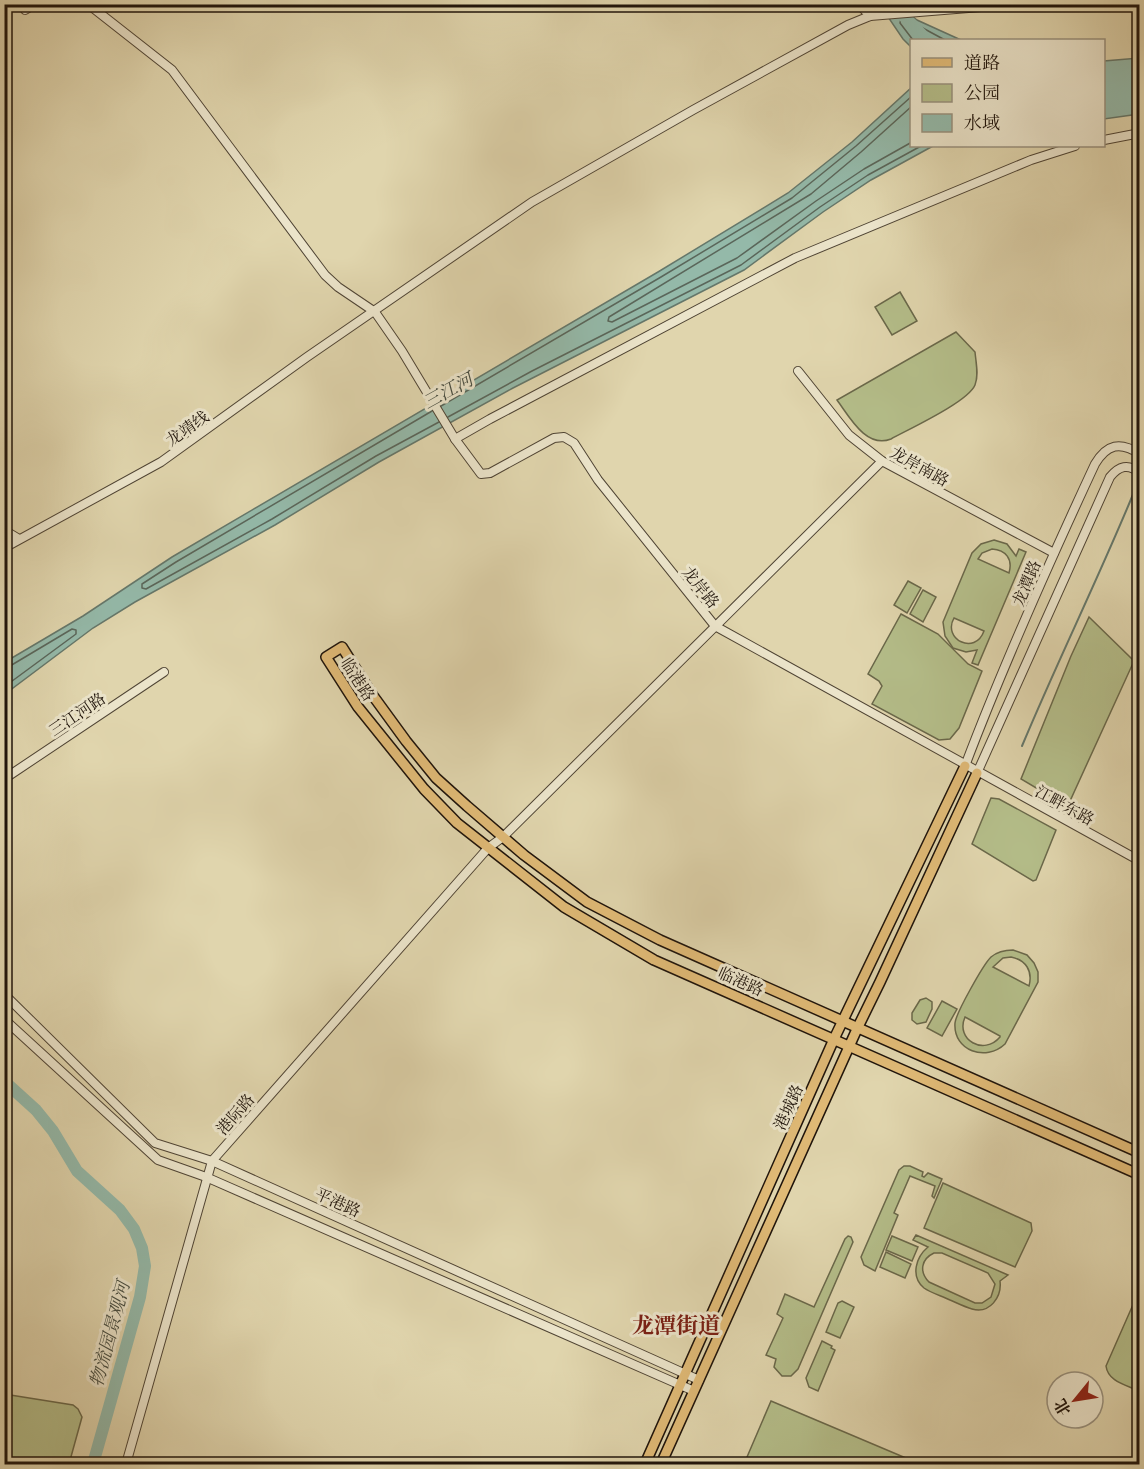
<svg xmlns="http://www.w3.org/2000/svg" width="1144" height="1469" viewBox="0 0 1144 1469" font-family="'Libre Caslon Text','Noto Serif SC',serif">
<rect width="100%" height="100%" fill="#e0d5ad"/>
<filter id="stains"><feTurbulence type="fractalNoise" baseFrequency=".00333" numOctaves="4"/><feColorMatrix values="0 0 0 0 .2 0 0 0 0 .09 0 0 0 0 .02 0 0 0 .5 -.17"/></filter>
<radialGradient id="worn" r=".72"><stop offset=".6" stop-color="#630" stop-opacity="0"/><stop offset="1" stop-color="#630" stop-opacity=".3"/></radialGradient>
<g fill="#b4bd89" stroke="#6a684a" stroke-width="1.5" fill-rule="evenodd">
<polygon points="900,292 917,321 892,335 875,307"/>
<path d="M956 332 975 352C976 363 979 375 975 385 968 402 909 429 891 439 866 449 849 416 837 400Z"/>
<path d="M994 540 1007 544 1016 556 1019 549 1026 552 978 665 972 663 977 650 966 652 953 648 945 636 943 622 972 553 981 544ZM992 549C1006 550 1013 559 1009 573L978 559 982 553ZM954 618 984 631C975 656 942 639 954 618Z"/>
<polygon points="908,581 921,588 907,613 894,605"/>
<polygon points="923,590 936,597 923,622 910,614"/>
<polygon points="901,614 938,634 968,664 982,671 959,728 950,739 939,740 872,704 882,686 879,681 868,674"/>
<polygon points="1089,617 1134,661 1070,801 1065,805 1021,779 1071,656"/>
<polygon points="991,798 999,799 1056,830 1036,880 1033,881 972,844"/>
<path d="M1013 950 1027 955 1034 963 1038 972V982L1005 1044C986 1062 953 1051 955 1023 956 1013 983 965 991 957 997 952 1004 950 1013 950ZM1011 957C1026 960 1033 971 1029 986L993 967 1003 958ZM965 1017 1000 1036V1037C984 1056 955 1040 965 1017Z"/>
<polygon points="926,998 932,1002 932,1009 926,1022 917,1024 912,1020 912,1013 920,1000"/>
<polygon points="942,1001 957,1009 942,1036 927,1028"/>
<polygon points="904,1166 910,1166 923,1172 922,1176 924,1177 928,1173 942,1179 934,1198 932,1196 935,1186 910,1176 894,1213 898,1215 875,1271 864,1265 861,1257 899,1170"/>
<polygon points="943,1183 1031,1223 1032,1231 1015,1267 924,1228"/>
<path d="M916 1235 1008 1275 1000 1281C1002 1297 990 1314 972 1309 965 1307 957 1303 950 1300 942 1296 931 1293 924 1288 910 1276 916 1257 928 1247L913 1240ZM934 1253H942L988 1273 995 1284 991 1297 982 1303H975L929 1282C919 1272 921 1259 934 1253Z"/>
<polygon points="848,1236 851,1237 853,1242 798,1369 791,1376 782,1376 774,1367 776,1359 766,1355 783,1318 777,1314 785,1294 814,1307 845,1239"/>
<polygon points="892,1236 918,1247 912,1261 886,1250"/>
<polygon points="886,1252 911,1264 905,1278 880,1267"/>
<path d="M1139 1291V1391C1127 1385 1108 1382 1106 1366Z"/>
<polygon points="842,1301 854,1307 840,1338 826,1332 838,1303"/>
<polygon points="822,1341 832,1346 831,1348 835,1350 818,1391 809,1387 806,1378"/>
<polygon points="4,1394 73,1405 78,1409 82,1417 69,1464 5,1464"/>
<polygon points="771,1401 920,1464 744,1464"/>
</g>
<g fill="#94b9a9" stroke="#65776a" stroke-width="1.5">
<polygon points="907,12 917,20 961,40 912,40 911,47 903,39 886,14"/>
<polygon points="1139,58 1139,114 1104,119 1104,61"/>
<polygon points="911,88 912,146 933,146 871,180 823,212 744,270 513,388 379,462 275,525 135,602 93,628 5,694 5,662 83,616 172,557 658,272 788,193 852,142"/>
</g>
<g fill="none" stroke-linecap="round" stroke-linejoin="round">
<g stroke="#5a665a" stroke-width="1.5">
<polyline points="913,40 900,23 901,19 906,19 945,40"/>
<polyline points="912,106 861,152 811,194 609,317 608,321 612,322 737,258 816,201 864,169 912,142"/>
<polyline points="441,406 661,277 792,198 856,146 912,96"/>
<polyline points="432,411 176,562 142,584 142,588 146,589 272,519 376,456 439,422"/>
<polyline points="448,417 532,371 741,265 820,207 868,175 921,146"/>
<polyline points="4,667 10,666 72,629 76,630 76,634 4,687"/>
</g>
<path stroke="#65776a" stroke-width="2" d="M1022 746C1058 660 1099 577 1134 492"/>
<g stroke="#94b9a9" stroke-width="12">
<polyline points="892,4 927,40"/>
<polyline points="4,1081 36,1110 53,1131 77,1171 120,1210 134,1229 142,1248 145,1266 140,1297 93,1464"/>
</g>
<g stroke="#4f4434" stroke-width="10">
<g id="minor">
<polyline points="88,4 172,70 325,275 338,287 375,312 402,351 455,439 481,474 490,473 554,438 564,437 574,443 598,480 715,626 1140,861"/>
<polyline points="859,4 870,16"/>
<polyline points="25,10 35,4"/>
<polyline points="1104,140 1140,133"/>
<polyline points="798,371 849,435 882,461 1054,553"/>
<polyline points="455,439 490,419 795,258 1031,160 1075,146"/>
<polyline points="4,530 19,539"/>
<polyline points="4,548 161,462 307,357 532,202 693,110 848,25 870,16 1018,4"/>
<path d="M965 766C1004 663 1049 563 1095 464 1107 444 1120 441 1140 454"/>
<path d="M977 773 1110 477C1119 466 1128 463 1140 473"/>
<polyline points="4,779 164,672"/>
<polyline points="4,994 155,1143 212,1161 699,1380"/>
<polyline points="4,1019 158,1160 206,1177 694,1391"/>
<polyline points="126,1464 212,1161 488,848 503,837 882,461"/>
</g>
</g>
<g stroke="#1f140b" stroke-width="12">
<g id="major">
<polyline points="1140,1153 660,940 587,902 524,855 467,806 436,778 406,741 371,693 342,647 326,657 358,707 424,789 457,823 564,907 654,960 1140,1175"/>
<polyline points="645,1464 834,1039 965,766"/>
<polyline points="661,1464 857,1029 880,982 977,773"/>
</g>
</g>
<use href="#minor" stroke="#ebe4ca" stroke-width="8"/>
<use href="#major" stroke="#e0ba76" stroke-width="9"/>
</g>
<g text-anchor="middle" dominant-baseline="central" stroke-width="6" stroke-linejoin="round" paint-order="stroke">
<g font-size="16" fill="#1f140b" stroke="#ebe4ca">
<text transform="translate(187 428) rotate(-35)">龙靖线</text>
<text transform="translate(920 466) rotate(29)">龙岸南路</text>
<text transform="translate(1026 583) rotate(-67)">龙潭路</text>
<text transform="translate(701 587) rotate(51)">龙岸路</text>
<text transform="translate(358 679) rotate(57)">临港路</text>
<text transform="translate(77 714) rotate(-34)">三江河路</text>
<text transform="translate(1065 805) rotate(29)">江畔东路</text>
<text transform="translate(741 981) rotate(24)">临港路</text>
<text transform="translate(788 1107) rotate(-66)">港城路</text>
<text transform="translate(235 1114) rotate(-49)">港际路</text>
<text transform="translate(338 1202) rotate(24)">平港路</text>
</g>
<g font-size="18" font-style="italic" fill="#484e42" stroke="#ebe4ca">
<text transform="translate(448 391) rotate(-29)">三江河</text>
<text transform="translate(110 1334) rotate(-75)">物流园景观河</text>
</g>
<g font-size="22" font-weight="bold" fill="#7a1f14" stroke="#ebe4ca">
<text x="676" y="1325">龙潭街道</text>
</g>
</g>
<rect width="1144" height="1469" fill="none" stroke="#e0d5ad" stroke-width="24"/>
<rect x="6" y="6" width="1132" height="1457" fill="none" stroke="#1f140b" stroke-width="3"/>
<rect x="12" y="12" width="1120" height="1445" fill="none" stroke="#1f140b" stroke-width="1.5"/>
<rect x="910" y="39" width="195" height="108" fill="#ebe4ca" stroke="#99917e" stroke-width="1.5"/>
<rect x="922" y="58" width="30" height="9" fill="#e0ba76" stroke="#99917e" stroke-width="1.5"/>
<text x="964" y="69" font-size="18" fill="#1f140b">道路</text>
<rect x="922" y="84" width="30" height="18" fill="#b4bd89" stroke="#99917e" stroke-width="1.5"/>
<text x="964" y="99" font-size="18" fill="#1f140b">公园</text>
<rect x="922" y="114" width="30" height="18" fill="#94b9a9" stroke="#99917e" stroke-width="1.5"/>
<text x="964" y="129" font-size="18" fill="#1f140b">水域</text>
<g transform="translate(1075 1400) rotate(240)"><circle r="28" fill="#ebe4ca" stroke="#99917e" stroke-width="1.5"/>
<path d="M0-4.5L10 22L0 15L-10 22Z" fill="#8f2418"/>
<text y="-9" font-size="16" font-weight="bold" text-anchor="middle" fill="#1f140b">北</text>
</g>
<rect width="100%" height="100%" filter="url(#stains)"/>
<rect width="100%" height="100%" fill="url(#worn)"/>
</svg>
